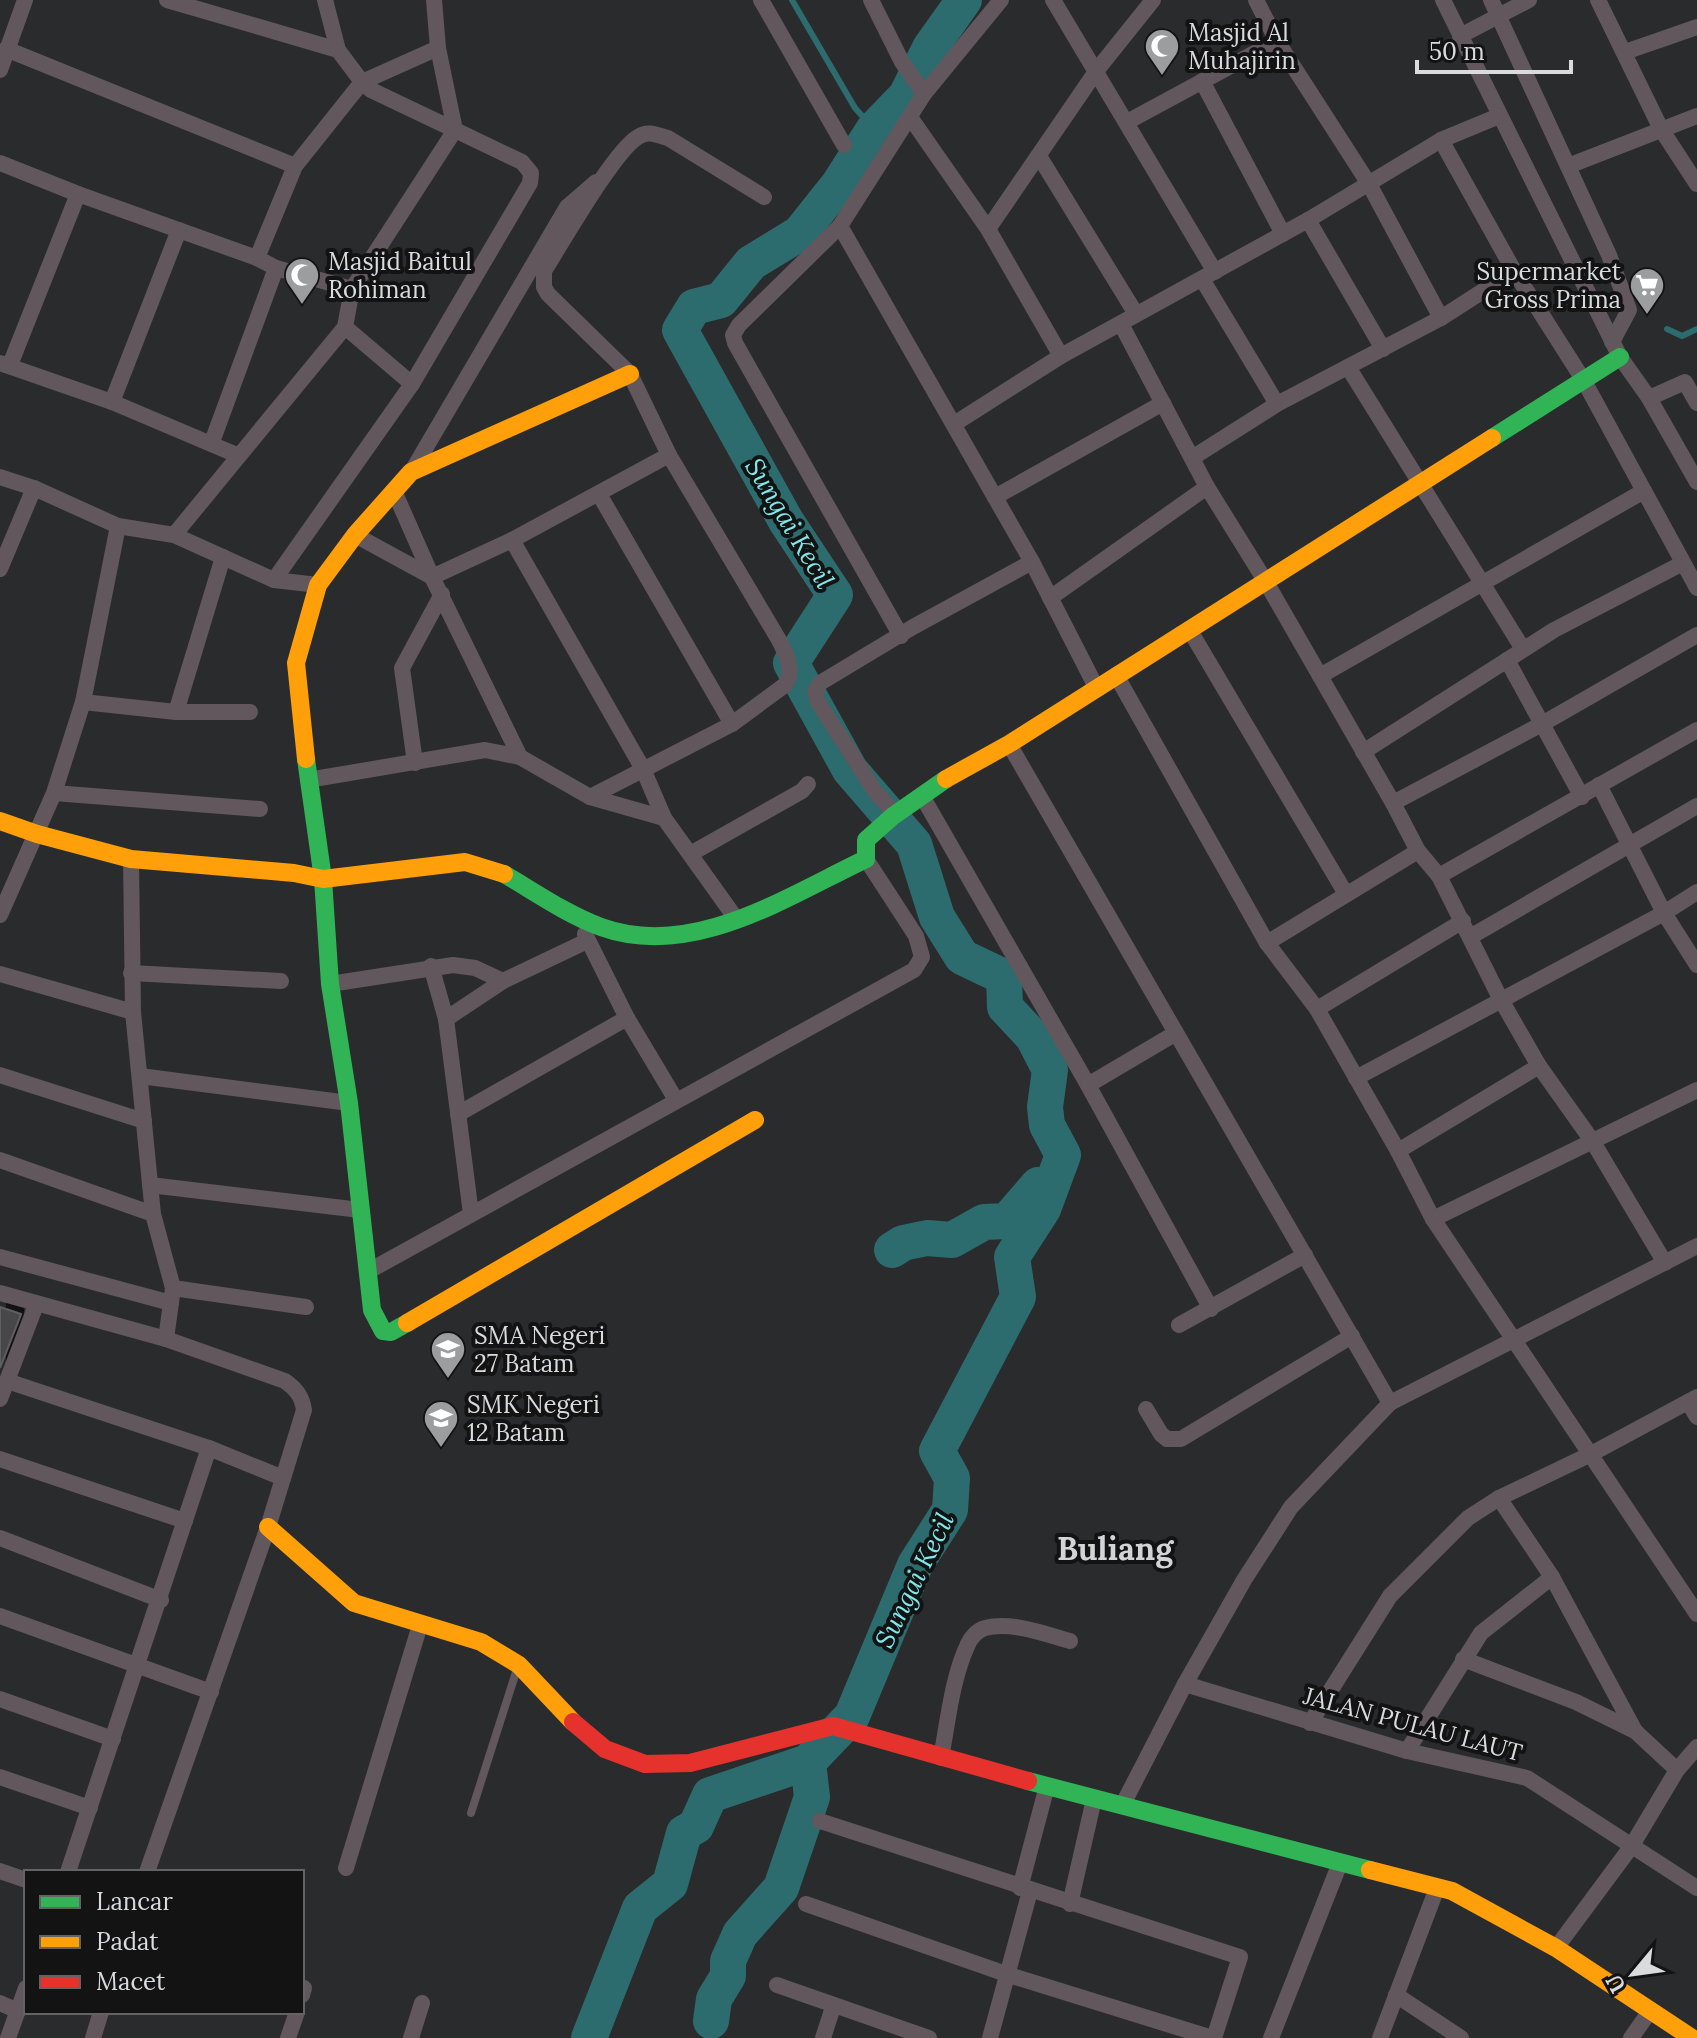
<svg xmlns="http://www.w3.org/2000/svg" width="1697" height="2038" viewBox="0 0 1697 2038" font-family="Lora,serif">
<defs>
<filter id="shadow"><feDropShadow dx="7" dy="-7" stdDeviation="0" flood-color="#0009"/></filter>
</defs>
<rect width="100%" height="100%" fill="#2a2b2c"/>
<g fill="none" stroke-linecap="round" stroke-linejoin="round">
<g stroke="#2d6c6e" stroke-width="6">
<polyline points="792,0 855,108 874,129"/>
<polyline points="1667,329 1682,336 1697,329"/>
</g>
<g stroke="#2d6c6e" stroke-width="36">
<polyline points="892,1250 903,1243 927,1238 952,1240 984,1222 1007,1221 1038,1185"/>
<polyline points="711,2021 714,1999 728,1976 728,1961 740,1934 781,1888 812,1797 808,1762"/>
<polyline points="589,2038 640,1908 670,1884 684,1833 696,1826 710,1795 808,1762 852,1716 915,1565 950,1510 952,1478 937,1451 1018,1297 1012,1257 1043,1209 1063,1155 1047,1125 1045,1107 1050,1070 1033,1037 1005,1007 1004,977 962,957 937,917 914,844 850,770 791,663 835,595 786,521 680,330 694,307 721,300 751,263 800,233 839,184 874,129 906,96 930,48 964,0"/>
</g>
</g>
<polygon fill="#474748" stroke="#5e5e5f" stroke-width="2" filter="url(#shadow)" points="0,1307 21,1314 0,1368"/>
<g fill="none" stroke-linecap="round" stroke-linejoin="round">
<polyline stroke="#61575d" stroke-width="8" points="471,1813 517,1669"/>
<g stroke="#61575d" stroke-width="16">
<polyline points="167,0 338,50 362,82 295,166 257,258"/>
<polyline points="325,0 338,50"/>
<polyline points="761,0 844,145"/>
<polyline points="871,0 902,62 924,94"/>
<polyline points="1053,0 1215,272"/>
<polyline points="1256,0 1277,41 1369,184 1441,318"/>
<polyline points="1443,0 1620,357 1649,398 1697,482"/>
<polyline points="1491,0 1609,255 1629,310 1612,342"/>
<polyline points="1598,0 1661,129 1697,184"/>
<polyline points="1460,36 1529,0"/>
<polyline points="6,49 295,166"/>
<polyline points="1625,52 1697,27"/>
<polyline points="0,70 25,0"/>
<polyline points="1202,81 1283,234"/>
<polyline points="910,117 988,229 1061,356"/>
<polyline points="1127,122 1277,41"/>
<polyline points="1441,140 1514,271 1584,381 1697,588"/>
<polyline points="1039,156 1136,314"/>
<polyline points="0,163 78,194 257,258 276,268 352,289 455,130 371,90 362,82 438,48"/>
<polyline points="1568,166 1697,116"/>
<polyline points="1308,220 1383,349"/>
<polyline points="840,226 1032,562 1096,687"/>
<polyline points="988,229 1097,70 1153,0"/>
<polyline points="1202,279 1277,404"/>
<polyline points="1121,324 1207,487 1266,582 1393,803 1418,851 1439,876 1500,998 1539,1066 1593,1142 1665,1263"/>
<polyline points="345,327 412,384"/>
<polyline points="0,363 112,402 237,455"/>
<polyline points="10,365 78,194"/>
<polyline points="1348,367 1523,649"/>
<polyline points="1649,398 1685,382 1697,403"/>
<polyline points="112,402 179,230"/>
<polyline points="954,424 1061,356 1308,220 1441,140 1499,116"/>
<polyline points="212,442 276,268"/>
<polyline points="1192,458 1277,404 1441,318 1514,271"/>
<polyline points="412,471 567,207 596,182"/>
<polyline points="0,477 34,488 118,526 174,535 274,580 318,585"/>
<polyline points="394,491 432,577 512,540 669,455"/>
<polyline points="599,494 732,724"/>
<polyline points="995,497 1163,403"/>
<polyline points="174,535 345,327 352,289"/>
<polyline points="355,535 432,577 520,757"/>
<polyline points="512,540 643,769 664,818 737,920"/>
<polyline points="0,569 34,488"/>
<polyline points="274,580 412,384 530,183 531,173 522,162 455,130 438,48 434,0"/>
<polyline points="1050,598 1207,487"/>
<polyline points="1189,629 1346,894"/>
<polyline points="901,636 735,343 733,335 739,325 840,226 924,94 1001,0"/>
<polyline points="1507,660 1582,797"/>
<polyline points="1116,675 1267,943 1317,1009 1398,1151 1433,1219 1697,1614"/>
<polyline points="1320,676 1644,491"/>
<polyline points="83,702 176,712 250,712"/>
<polyline points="176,712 223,557"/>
<polyline points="1009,744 1390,1403"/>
<polyline points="1363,752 1554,630 1683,563"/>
<polyline points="415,763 402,668 442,594"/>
<polyline points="308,780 485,750 520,757 590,797 664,818"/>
<polyline points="1599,785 1664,913 1697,965"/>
<polyline points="54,793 260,809"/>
<polyline points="922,796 1088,1085 1211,1309"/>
<path d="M590 797 732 724 785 685C795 670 786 654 779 640L669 455 630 374 548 294 544 287V271C562 243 614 151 638 137 648 130 657 135 668 138L764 197"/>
<polyline points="1393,803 1542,724 1697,635"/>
<polyline points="896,814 876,793 818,702 815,692 820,683 913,627 1032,562"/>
<polyline points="692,853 802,791 808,784"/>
<polyline points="131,859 133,1012 153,1214 173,1288 166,1339"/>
<polyline points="1439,876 1697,730"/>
<polyline points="0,915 54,793 83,702 118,526"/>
<polyline points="585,934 627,1018 676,1100"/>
<polyline points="1470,937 1697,806"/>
<polyline points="1267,943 1418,851"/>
<polyline points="431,966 446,1019 471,1214"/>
<polyline points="131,973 281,981"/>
<polyline points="0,974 133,1012"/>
<polyline points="330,984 453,965 475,968 503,981 587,941"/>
<polyline points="1317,1009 1463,921"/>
<polyline points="446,1019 503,981"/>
<polyline points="0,1075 144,1121"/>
<polyline points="140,1076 349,1103"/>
<polyline points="1356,1078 1664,913 1697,892"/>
<polyline points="1088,1085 1176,1033"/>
<polyline points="458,1114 627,1018"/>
<polyline points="1398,1151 1539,1066"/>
<polyline points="0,1160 153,1214"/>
<polyline points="150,1185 360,1210"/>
<polyline points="1433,1219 1697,1090"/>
<polyline points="0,1257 171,1303"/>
<polyline points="367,1272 914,970 922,957 916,936 866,859"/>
<polyline points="173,1288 306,1307"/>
<path d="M0 1293 166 1339 285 1381C296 1389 302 1396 304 1410L268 1527 147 1872"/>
<polyline points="1179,1325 1305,1255"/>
<polyline points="7,1381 209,1448 283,1478"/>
<polyline points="0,1399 36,1305"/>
<polyline points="1688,1402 1697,1417"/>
<polyline points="1146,1409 1161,1434 1167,1439 1181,1439 1352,1336"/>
<polyline points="0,1459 185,1521"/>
<polyline points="1499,1498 1552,1577 1635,1731"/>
<polyline points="0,1538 161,1600"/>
<polyline points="0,1616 211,1692"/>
<polyline points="1463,1659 1576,1702 1635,1731 1677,1770"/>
<polyline points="1185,1684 1407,1751 1527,1778 1697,1888"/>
<polyline points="0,1699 113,1739"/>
<polyline points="1310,1723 1390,1596 1468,1518 1499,1498 1591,1454 1697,1397"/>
<polyline points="1407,1751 1481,1633 1552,1577"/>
<path d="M941 1758C948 1721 952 1678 968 1644 971 1637 978 1630 985 1628 1011 1621 1045 1634 1070 1641"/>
<polyline points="0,1777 90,1808"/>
<polyline points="1122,1806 1185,1684 1244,1580 1291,1507 1390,1403 1697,1246"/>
<polyline points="820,1821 1240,1957 1214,2038"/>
<polyline points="346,1868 420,1625"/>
<polyline points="0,1871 26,1880"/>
<polyline points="68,1872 209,1448"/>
<polyline points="1020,1888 1047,1786"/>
<polyline points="806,1904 1009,1975 1212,2038"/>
<polyline points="1070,1904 1094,1799"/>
<polyline points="1556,1948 1631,1847 1677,1770 1697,1747"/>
<polyline points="777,1985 929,2038"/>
<polyline points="302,1995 304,1988"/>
<polyline points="1396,1995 1461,2038"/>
<polyline points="0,2003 18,2011"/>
<polyline points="8,2038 26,1988"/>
<polyline points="93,2038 101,2012"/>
<polyline points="288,2038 297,2012"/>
<polyline points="411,2038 422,2003"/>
<polyline points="823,2038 833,2007"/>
<polyline points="990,2038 1030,1891"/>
<polyline points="1271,2038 1340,1863"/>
<polyline points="1380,2038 1437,1888"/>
<polyline points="1631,2038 1650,2011"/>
</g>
<g stroke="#30b455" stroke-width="18">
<polyline points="1492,438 1620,357"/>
<polyline points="306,759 323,879 330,984 349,1103 372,1310 383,1331 391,1332 407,1323"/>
<path d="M504 874C535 892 566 914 601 927 692 960 786 897 866 859V840L893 816 946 779"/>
<polyline points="1028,1781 1370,1870"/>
</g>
<g stroke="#ff9f0a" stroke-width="18">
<polyline points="306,759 296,663 318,585 355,535 411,472 630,374"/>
<polyline points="946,779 1009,744 1492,438"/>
<polyline points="0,821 37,834 131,859 294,873 323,879 465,862 504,874"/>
<polyline points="407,1323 755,1120"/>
<polyline points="268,1527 354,1603 481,1642 519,1665 573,1722"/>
<polyline points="1370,1870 1452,1891 1556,1948 1692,2038"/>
</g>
<polyline stroke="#e5322d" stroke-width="18" points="573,1722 605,1749 645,1764 690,1763 833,1726 1028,1781"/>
</g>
<defs>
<g id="mosque-pin" transform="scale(1.8)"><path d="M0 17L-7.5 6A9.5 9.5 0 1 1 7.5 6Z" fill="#9c9d9f" stroke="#131314"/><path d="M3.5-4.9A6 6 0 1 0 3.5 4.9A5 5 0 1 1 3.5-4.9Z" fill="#fff"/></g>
<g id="supermarket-pin" transform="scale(1.8)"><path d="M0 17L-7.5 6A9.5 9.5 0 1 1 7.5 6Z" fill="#9c9d9f" stroke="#131314"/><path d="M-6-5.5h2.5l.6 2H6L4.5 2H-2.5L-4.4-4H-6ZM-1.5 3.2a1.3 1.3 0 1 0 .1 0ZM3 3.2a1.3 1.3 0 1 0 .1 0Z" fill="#fff"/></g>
<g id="school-pin" transform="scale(1.8)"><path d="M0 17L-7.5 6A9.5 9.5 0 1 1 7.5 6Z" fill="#9c9d9f" stroke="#131314"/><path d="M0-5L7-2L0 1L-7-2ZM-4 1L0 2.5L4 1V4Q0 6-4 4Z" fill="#fff"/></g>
</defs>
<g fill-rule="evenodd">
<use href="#mosque-pin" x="1162" y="46"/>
<use href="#mosque-pin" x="302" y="275"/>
<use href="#supermarket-pin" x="1647" y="285"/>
<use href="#school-pin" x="448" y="1349"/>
<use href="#school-pin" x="441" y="1418"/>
</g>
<g text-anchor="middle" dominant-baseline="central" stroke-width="8" stroke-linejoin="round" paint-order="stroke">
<g font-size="24" fill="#dadbdd" stroke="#131314" text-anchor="start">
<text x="1188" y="32">Masjid Al<tspan x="1188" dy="28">Muhajirin</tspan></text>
<text x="328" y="261">Masjid Baitul<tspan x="328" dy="28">Rohiman</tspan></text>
<text x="1621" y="271" text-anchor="end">Supermarket<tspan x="1621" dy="28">Gross Prima</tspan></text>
<text x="474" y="1335">SMA Negeri<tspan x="474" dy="28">27 Batam</tspan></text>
<text x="467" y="1404">SMK Negeri<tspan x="467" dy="28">12 Batam</tspan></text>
</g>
<g font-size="24" fill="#dadbdd" stroke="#131314">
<text transform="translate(1413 1724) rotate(15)">JALAN PULAU LAUT</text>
</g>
<g font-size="26" font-style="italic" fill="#7fe9ec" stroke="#131314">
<text transform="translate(790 523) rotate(59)">Sungai Kecil</text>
<text transform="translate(914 1580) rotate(-64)">Sungai Kecil</text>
</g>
<g font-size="32" font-weight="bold" fill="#d3d4d8" stroke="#131314">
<text x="1115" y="1548">Buliang</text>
</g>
</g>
<rect x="24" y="1870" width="280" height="144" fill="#131314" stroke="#636364" stroke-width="2"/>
<rect x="40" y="1896" width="40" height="12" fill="#30b455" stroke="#636364" stroke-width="2"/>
<text x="96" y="1910" font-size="24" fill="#dadbdd">Lancar</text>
<rect x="40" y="1936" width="40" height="12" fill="#ff9f0a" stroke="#636364" stroke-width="2"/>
<text x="96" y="1950" font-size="24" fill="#dadbdd">Padat</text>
<rect x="40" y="1976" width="40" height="12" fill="#e5322d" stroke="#636364" stroke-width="2"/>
<text x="96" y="1990" font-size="24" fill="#dadbdd">Macet</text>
<g transform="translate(1633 1974) rotate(241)" stroke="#131314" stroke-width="6" paint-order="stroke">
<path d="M0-6L14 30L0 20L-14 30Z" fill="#dadbdd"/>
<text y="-12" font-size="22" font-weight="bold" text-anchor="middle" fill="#dadbdd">U</text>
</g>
<path d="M1417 60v12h154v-12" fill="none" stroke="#dadbdd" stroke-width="4"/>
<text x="1429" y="60" font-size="24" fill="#dadbdd" stroke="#131314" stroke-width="6" paint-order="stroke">50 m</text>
</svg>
